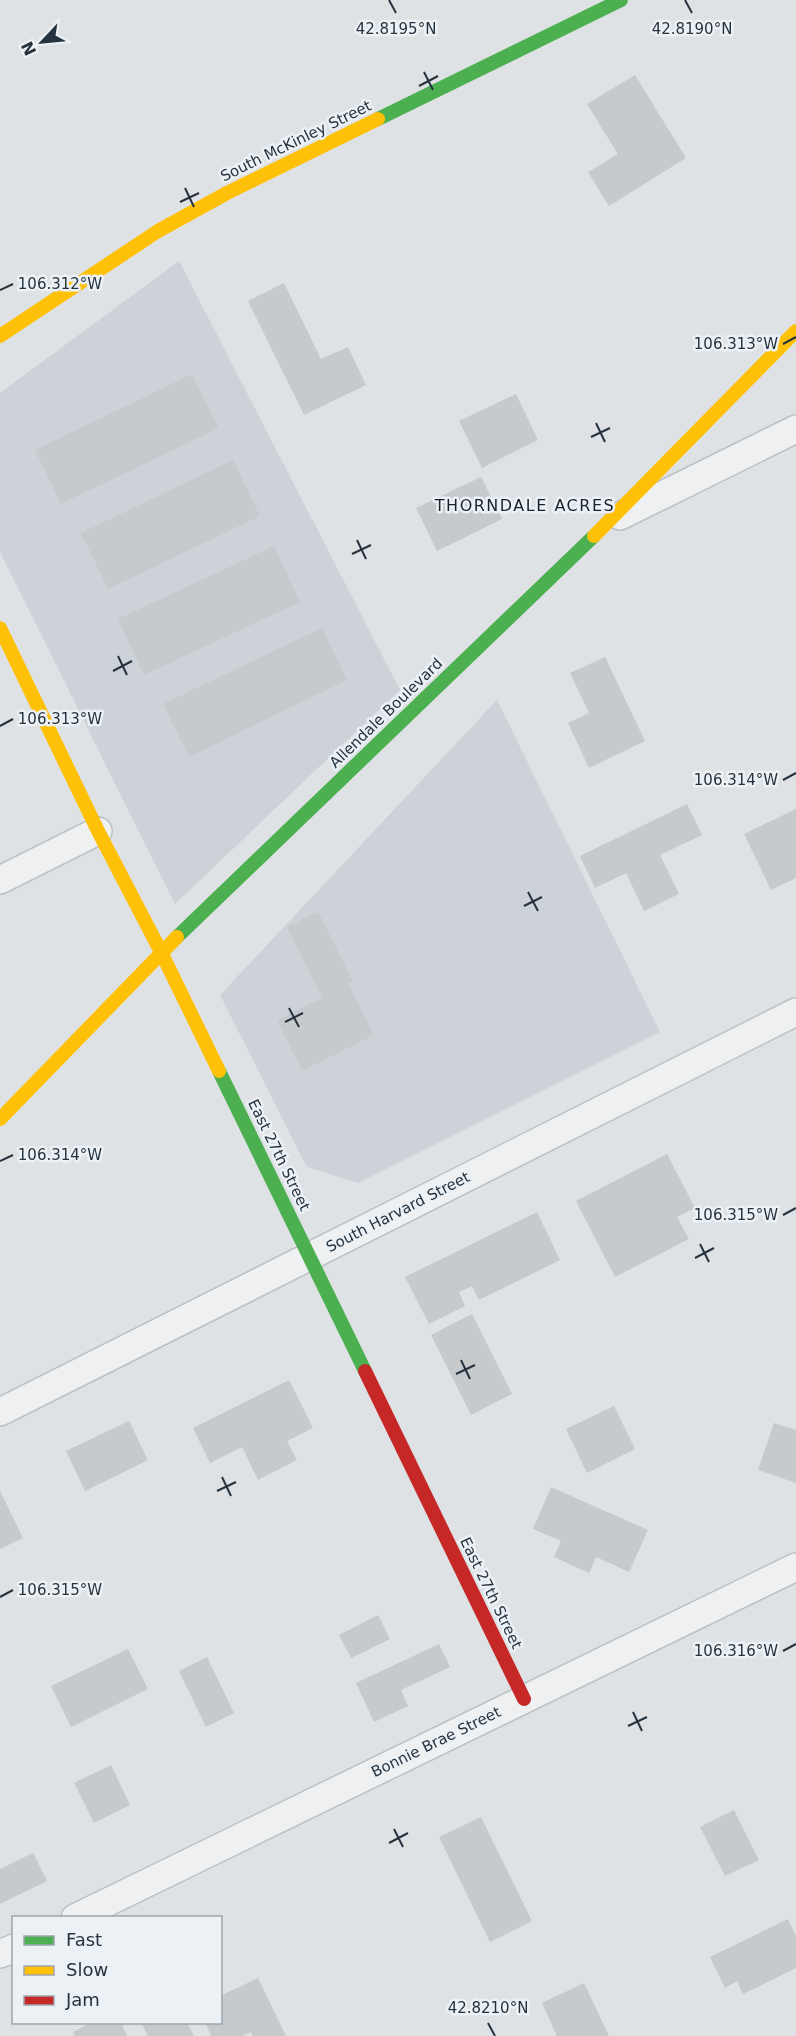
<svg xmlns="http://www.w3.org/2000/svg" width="796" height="2036" viewBox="0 0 796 2036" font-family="'DejaVu Sans',sans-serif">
<rect width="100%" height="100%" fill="#dfe2e4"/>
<g fill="#ccd2d8">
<polygon points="179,261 400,690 175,904 0,552 0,393"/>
<polygon points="497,700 660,1032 358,1183 307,1167 220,995"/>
</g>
<g fill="#c7cacd">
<polygon points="635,75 686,158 609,206 588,172 618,154 587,104"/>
<polygon points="284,283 321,359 348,347 366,385 304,415 248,301"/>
<polygon points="192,374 219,428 61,504 35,450"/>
<polygon points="516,394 538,440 482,468 459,421"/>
<polygon points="233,460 260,516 108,589 81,533"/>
<polygon points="481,477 502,519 437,551 416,508"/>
<polygon points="274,546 300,602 144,675 118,619"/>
<polygon points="322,628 347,680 189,757 163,704"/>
<polygon points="605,657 645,741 589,768 568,723 589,713 570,673"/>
<polygon points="687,804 702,835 660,855 679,894 644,911 626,873 595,888 580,856"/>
<polygon points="796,809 796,878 771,890 744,834"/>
<polygon points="318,912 353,981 348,983 374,1035 302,1071 277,1020 322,998 287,927"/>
<polygon points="667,1154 695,1208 677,1217 689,1239 615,1277 576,1201"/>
<polygon points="537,1212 560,1260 479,1300 472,1286 459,1292 465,1306 429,1324 405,1277"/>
<polygon points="472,1314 512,1394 471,1415 431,1335"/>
<polygon points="289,1380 313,1428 287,1441 297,1460 258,1480 242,1447 210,1463 193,1428"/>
<polygon points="614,1406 635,1449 587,1473 566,1429"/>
<polygon points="129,1421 148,1460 85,1491 66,1451"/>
<polygon points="774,1423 796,1430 796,1483 758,1470"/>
<polygon points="551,1487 648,1530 629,1572 596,1557 589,1573 554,1557 561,1541 533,1529"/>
<polygon points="0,1491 23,1538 0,1549"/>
<polygon points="378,1615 390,1639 351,1658 339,1635"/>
<polygon points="439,1644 450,1667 401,1690 408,1706 374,1722 356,1683"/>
<polygon points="128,1649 148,1689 71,1727 51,1686"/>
<polygon points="207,1657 234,1713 206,1727 179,1671"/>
<polygon points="111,1765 130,1805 94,1823 74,1783"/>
<polygon points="734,1810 759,1860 725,1876 700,1827"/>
<polygon points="481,1817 532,1921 490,1942 439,1837"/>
<polygon points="33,1853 47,1881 0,1904 0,1869"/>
<polygon points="788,1919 796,1936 796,1968 743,1994 737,1981 725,1988 710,1957"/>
<polygon points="258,1978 286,2036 253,2036 251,2032 242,2036 211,2036 205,2022 220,2022 220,1996"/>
<polygon points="584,1983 609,2036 557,2036 542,2003"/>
<polygon points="92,2022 121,2022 127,2036 75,2036 73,2032"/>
<polygon points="141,2022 187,2022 194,2036 148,2036"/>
</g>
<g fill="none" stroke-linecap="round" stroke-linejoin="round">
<g stroke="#bdc0c2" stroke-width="30">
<g id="street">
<polyline points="620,516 796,429"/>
<polyline points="0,880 98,831"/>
<polyline points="0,1412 796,1012"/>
<polyline points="75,1918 796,1567"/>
<polyline points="0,1954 14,1948"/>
</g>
</g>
<use href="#street" stroke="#eef0f1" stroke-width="27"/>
<g stroke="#4caf50" stroke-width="14">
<polyline points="378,119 621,0"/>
<polyline points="177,937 594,536"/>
<polyline points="219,1071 365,1371"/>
</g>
<g stroke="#ffc107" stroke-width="14">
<polyline points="0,336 158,231 227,193 378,119"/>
<polyline points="594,536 796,331"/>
<polyline points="0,628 98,831 161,952 219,1071"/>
<polyline points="0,1119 177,937"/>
</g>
<polyline stroke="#c62828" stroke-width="14" points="365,1371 524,1699"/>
</g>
<path fill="none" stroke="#26333e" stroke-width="2" d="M389 0 396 13M685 0 692 13M424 72 433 90M419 86 438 76M185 188 194 207M180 202 199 193M0 290 13 284M783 344 796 337M596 423 605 442M591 437 610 428M357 540 366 559M352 554 371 545M118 656 127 675M113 671 132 661M0 726 13 719M783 780 796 773M528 892 538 911M524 906 542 897M289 1008 299 1027M285 1022 303 1013M0 1161 13 1155M783 1215 796 1208M700 1244 709 1262M695 1258 714 1248M461 1360 470 1379M456 1374 475 1365M222 1477 231 1496M217 1491 236 1482M0 1597 13 1590M783 1651 796 1644M633 1712 642 1731M628 1726 647 1717M394 1829 403 1847M389 1843 408 1833M488 2023 495 2036"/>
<g text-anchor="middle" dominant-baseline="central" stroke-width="5" stroke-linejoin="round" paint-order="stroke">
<g font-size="15" fill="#26333e" stroke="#ecf1f5">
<text transform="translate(296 141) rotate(-26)">South McKinley Street</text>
<text transform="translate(386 713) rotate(-44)">Allendale Boulevard</text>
<text transform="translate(279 1155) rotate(64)">East 27th Street</text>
<text transform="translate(398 1212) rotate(-27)">South Harvard Street</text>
<text transform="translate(491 1593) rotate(64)">East 27th Street</text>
<text transform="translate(436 1742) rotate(-26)">Bonnie Brae Street</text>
</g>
<g font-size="16" letter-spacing="1.5" fill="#18232e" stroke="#ecf1f5">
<text x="525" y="505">THORNDALE ACRES</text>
</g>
</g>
<g font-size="15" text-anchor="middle" fill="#26333e" stroke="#ecf1f5" stroke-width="5" stroke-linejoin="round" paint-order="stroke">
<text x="396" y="34">42.8195°N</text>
<text x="692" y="34">42.8190°N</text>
<text x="60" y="289">106.312°W</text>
<text x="736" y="349">106.313°W</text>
<text x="60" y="724">106.313°W</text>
<text x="736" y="785">106.314°W</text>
<text x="60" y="1160">106.314°W</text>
<text x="736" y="1220">106.315°W</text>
<text x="60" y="1595">106.315°W</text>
<text x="736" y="1656">106.316°W</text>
<text x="488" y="2013">42.8210°N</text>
</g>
<rect x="12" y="1916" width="210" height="108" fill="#ecf1f5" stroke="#9da5ac" stroke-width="1.5"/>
<rect x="24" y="1936" width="30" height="9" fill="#4caf50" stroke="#9da5ac" stroke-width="1.5"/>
<text x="66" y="1946" font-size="18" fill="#26333e">Fast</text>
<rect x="24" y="1966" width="30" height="9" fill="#ffc107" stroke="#9da5ac" stroke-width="1.5"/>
<text x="66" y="1976" font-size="18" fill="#26333e">Slow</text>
<rect x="24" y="1996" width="30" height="9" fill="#c62828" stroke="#9da5ac" stroke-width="1.5"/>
<text x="66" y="2006" font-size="18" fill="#26333e">Jam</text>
<g transform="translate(42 42) rotate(244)" stroke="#ecf1f5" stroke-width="4.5" paint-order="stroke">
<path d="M0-4.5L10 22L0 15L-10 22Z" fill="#26333e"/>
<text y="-9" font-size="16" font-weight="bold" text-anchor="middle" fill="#26333e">N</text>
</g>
</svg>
